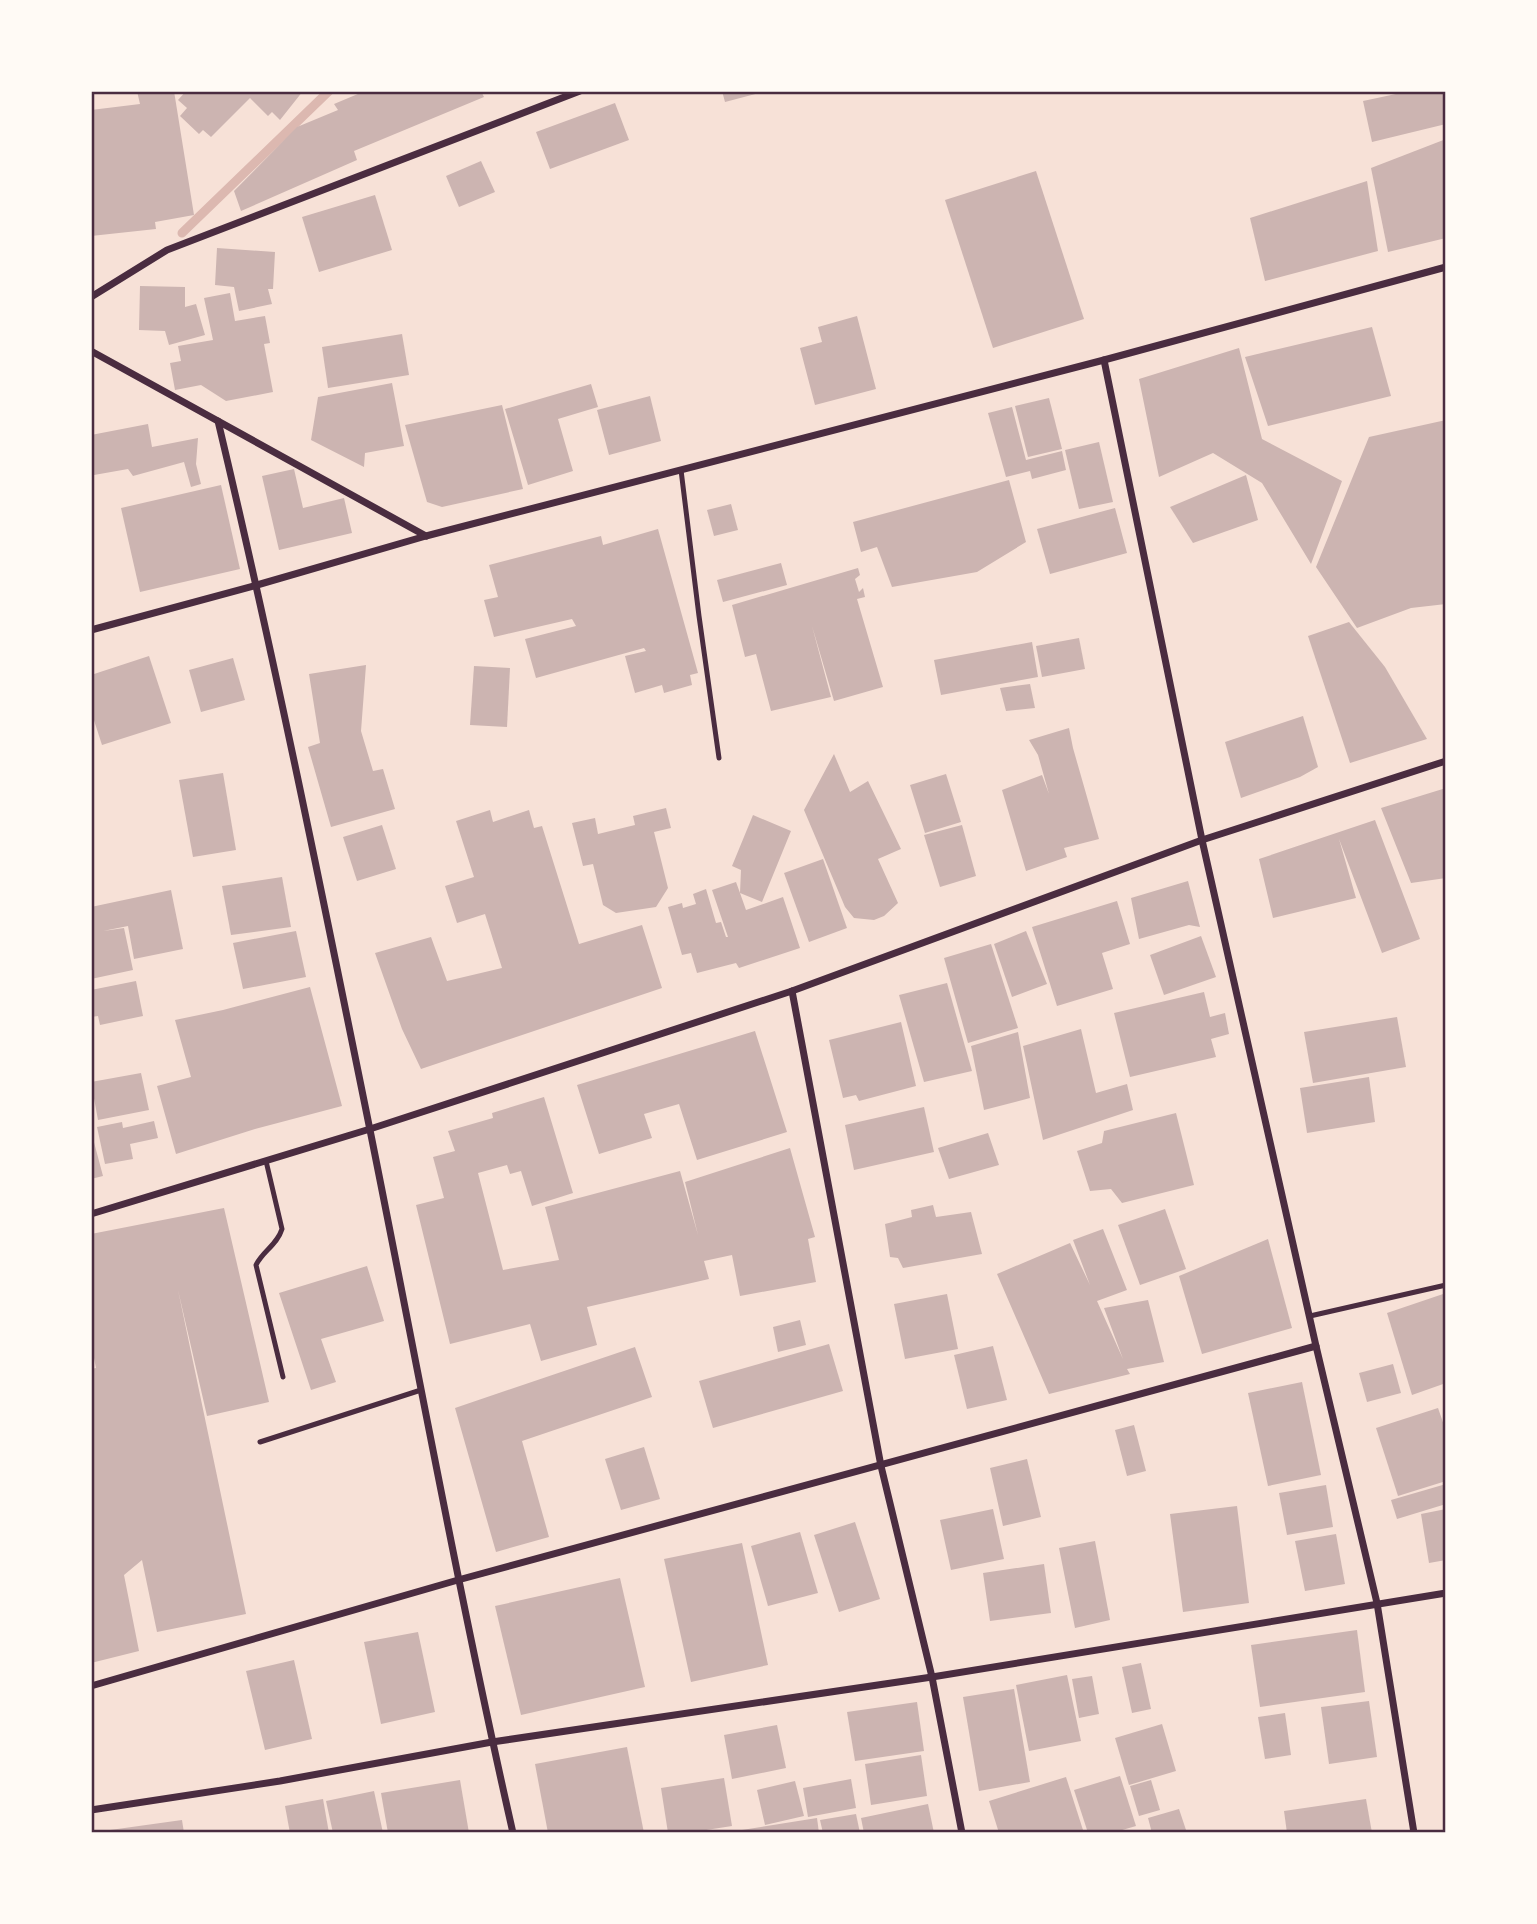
<svg xmlns="http://www.w3.org/2000/svg" width="1537" height="1924" viewBox="0 0 1537 1924" font-family="Overpass,sans-serif">
<rect width="100%" height="100%" fill="#f7e1d7"/>
<g fill="none" stroke-linecap="round" stroke-linejoin="round">
<polyline stroke="#dcb8b0" stroke-width="9" points="182,233 329,91"/>
</g>
<g fill="#ccb4b1">
<polygon points="137,91 174,91 194,215 155,222 156,229 91,236 91,110 140,104"/>
<polygon points="186,91 303,91 280,120 272,112 268,116 250,98 211,137 203,130 199,134 180,116 187,108 178,100"/>
<polygon points="365,91 481,91 484,97 354,151 357,160 241,211 234,191 297,127 338,110 334,104"/>
<polygon points="722,91 763,91 763,92 725,102"/>
<polygon points="1410,91 1446,91 1446,124 1372,142 1363,101"/>
<polygon points="615,103 629,140 550,169 536,132"/>
<polygon points="1446,139 1446,238 1388,252 1371,168"/>
<polygon points="481,161 495,192 459,207 446,176"/>
<polygon points="1036,171 1084,319 993,348 945,200"/>
<polygon points="1367,181 1378,251 1265,281 1250,218"/>
<polygon points="375,195 392,250 319,272 302,217"/>
<polygon points="217,248 275,252 273,289 268,289 272,304 239,311 234,287 215,285"/>
<polygon points="140,286 185,287 185,307 196,304 205,335 169,345 165,331 139,330"/>
<polygon points="230,293 235,321 265,316 270,343 264,344 273,392 226,401 201,385 175,390 170,363 181,361 178,346 213,340 204,298"/>
<polygon points="857,316 876,389 815,405 800,348 822,342 818,327"/>
<polygon points="1372,327 1391,396 1268,426 1245,357"/>
<polygon points="402,334 409,375 328,388 322,347"/>
<polygon points="1239,348 1262,439 1342,481 1311,564 1262,483 1213,453 1159,477 1139,379"/>
<polygon points="392,383 404,446 365,453 364,467 311,440 318,397"/>
<polygon points="591,384 598,407 558,419 573,471 528,485 505,409"/>
<polygon points="650,396 661,441 609,455 597,410"/>
<polygon points="1049,398 1062,449 1028,457 1015,406"/>
<polygon points="502,405 523,489 442,507 427,502 405,425"/>
<polygon points="1012,407 1026,460 1062,451 1066,470 1032,479 1030,471 1006,477 988,413"/>
<polygon points="1446,420 1446,604 1411,608 1357,628 1316,567 1369,437"/>
<polygon points="148,424 152,447 198,438 196,464 201,484 191,487 184,462 133,476 128,469 94,475 91,458 91,435"/>
<polygon points="1099,442 1113,502 1079,509 1065,450"/>
<polygon points="294,469 303,508 344,498 352,533 279,550 262,476"/>
<polygon points="1246,475 1258,520 1193,543 1170,507"/>
<polygon points="1009,480 1026,542 977,572 892,587 877,547 861,552 853,522"/>
<polygon points="221,485 240,569 140,592 121,508"/>
<polygon points="731,504 738,530 714,536 707,510"/>
<polygon points="1115,508 1127,553 1050,574 1037,529"/>
<polygon points="658,529 698,673 690,675 692,685 664,693 662,685 635,693 625,656 646,651 644,648 536,678 525,639 576,626 572,619 494,637 484,600 498,597 489,565 601,536 603,545"/>
<polygon points="781,563 787,585 723,602 717,580"/>
<polygon points="858,568 860,575 855,579 859,592 863,588 865,597 857,599 883,687 834,701 812,626 831,697 771,711 756,654 745,657 732,605"/>
<polygon points="1349,622 1385,667 1427,739 1350,763 1308,636"/>
<polygon points="1079,638 1085,669 1042,677 1036,646"/>
<polygon points="1032,642 1038,677 941,695 934,660"/>
<polygon points="149,656 171,723 102,745 91,711 91,675"/>
<polygon points="233,658 245,700 201,712 189,670"/>
<polygon points="366,665 361,731 373,771 383,769 395,809 331,827 308,747 320,743 309,674"/>
<polygon points="474,666 510,668 507,727 470,725"/>
<polygon points="1030,684 1035,708 1006,711 1000,688"/>
<polygon points="1303,716 1318,767 1300,777 1241,798 1225,742"/>
<polygon points="1069,728 1073,748 1099,839 1064,848 1067,857 1026,871 1002,790 1042,775 1049,794 1038,755 1029,740"/>
<polygon points="834,754 850,792 868,781 901,849 878,859 898,903 884,916 874,920 854,918 845,907 804,810"/>
<polygon points="223,773 236,850 193,857 179,780"/>
<polygon points="946,774 961,822 925,833 910,785"/>
<polygon points="1446,788 1446,878 1411,883 1381,808"/>
<polygon points="666,808 671,828 654,832 668,888 656,907 616,913 603,905 593,864 583,866 572,823 595,818 598,834 635,825 633,816"/>
<polygon points="490,810 493,822 529,810 534,828 542,826 579,944 642,925 662,988 421,1069 402,1029 375,953 431,937 447,981 502,968 485,914 457,923 445,886 474,877 456,821"/>
<polygon points="753,815 791,831 762,902 740,893 746,910 783,897 800,948 739,968 736,963 697,973 691,953 682,955 668,907 682,903 683,908 696,904 693,894 706,889 716,923 721,922 726,937 728,937 712,890 736,882 740,893 741,870 732,866"/>
<polygon points="1375,820 1420,939 1382,953 1339,839 1356,898 1273,918 1259,859"/>
<polygon points="382,825 396,869 357,881 343,837"/>
<polygon points="962,825 976,876 940,887 924,835"/>
<polygon points="823,859 847,928 809,942 784,873"/>
<polygon points="282,877 291,927 231,935 222,886"/>
<polygon points="1188,881 1200,927 1189,925 1139,939 1131,898"/>
<polygon points="171,890 183,949 134,959 128,926 103,931 124,928 133,970 91,979 91,907"/>
<polygon points="1117,901 1130,944 1102,953 1113,989 1057,1006 1032,927"/>
<polygon points="296,931 306,977 243,989 233,943"/>
<polygon points="1026,931 1047,984 1012,997 994,944"/>
<polygon points="1201,936 1216,977 1164,995 1150,955"/>
<polygon points="991,944 1018,1028 968,1043 944,958"/>
<polygon points="136,981 143,1016 100,1025 98,1016 91,1017 91,990"/>
<polygon points="947,983 972,1071 924,1082 899,995"/>
<polygon points="310,987 342,1106 255,1129 176,1154 157,1086 191,1077 175,1020 223,1010"/>
<polygon points="1204,992 1210,1017 1225,1013 1229,1034 1211,1039 1216,1057 1130,1077 1114,1013"/>
<polygon points="1397,1017 1406,1067 1313,1083 1304,1032"/>
<polygon points="901,1022 916,1086 859,1101 856,1095 843,1098 829,1040"/>
<polygon points="1081,1029 1096,1093 1127,1084 1133,1110 1043,1140 1023,1046"/>
<polygon points="755,1031 787,1132 697,1160 679,1104 644,1114 652,1138 599,1154 577,1085"/>
<polygon points="1018,1032 1030,1098 984,1110 971,1046"/>
<polygon points="141,1073 149,1110 98,1120 91,1082"/>
<polygon points="1369,1077 1375,1122 1307,1133 1300,1088"/>
<polygon points="544,1097 573,1193 532,1206 521,1171 510,1174 507,1165 478,1173 503,1270 559,1260 545,1207 680,1171 698,1235 685,1182 790,1148 815,1237 808,1239 816,1282 740,1296 732,1255 704,1261 709,1279 587,1307 597,1345 541,1361 530,1324 450,1344 416,1205 444,1198 433,1157 455,1151 448,1131 493,1118 492,1113"/>
<polygon points="924,1107 934,1152 854,1170 845,1125"/>
<polygon points="1176,1113 1194,1185 1122,1203 1111,1189 1090,1191 1077,1151 1102,1143 1104,1131"/>
<polygon points="154,1121 158,1138 130,1144 133,1159 105,1164 97,1127 122,1122 123,1128"/>
<polygon points="91,1131 103,1176 91,1179"/>
<polygon points="988,1133 999,1165 949,1179 938,1148"/>
<polygon points="933,1205 936,1217 971,1212 982,1254 903,1268 898,1258 890,1257 885,1224 912,1217 911,1210"/>
<polygon points="224,1208 269,1402 207,1416 178,1290 246,1614 157,1632 142,1560 124,1575 139,1651 91,1663 91,1369 96,1368 91,1343 91,1234"/>
<polygon points="1165,1209 1186,1269 1140,1285 1118,1225"/>
<polygon points="1103,1229 1127,1290 1097,1301 1123,1359 1104,1308 1148,1300 1164,1362 1127,1369 1130,1374 1049,1394 997,1274 1070,1243 1090,1285 1073,1240"/>
<polygon points="1268,1239 1292,1328 1202,1354 1179,1276"/>
<polygon points="367,1266 384,1321 321,1339 336,1382 311,1390 279,1293"/>
<polygon points="1446,1293 1446,1383 1412,1395 1387,1313"/>
<polygon points="947,1294 958,1349 905,1359 894,1304"/>
<polygon points="800,1320 806,1345 778,1352 773,1327"/>
<polygon points="829,1344 843,1391 713,1428 699,1381"/>
<polygon points="993,1346 1007,1400 967,1409 954,1355"/>
<polygon points="635,1347 652,1397 522,1441 549,1537 496,1552 455,1408"/>
<polygon points="1393,1364 1401,1393 1367,1402 1359,1373"/>
<polygon points="1302,1382 1321,1475 1268,1486 1248,1393"/>
<polygon points="1438,1408 1446,1431 1446,1481 1398,1496 1376,1428"/>
<polygon points="1134,1425 1146,1471 1127,1476 1115,1430"/>
<polygon points="644,1447 660,1499 621,1510 605,1459"/>
<polygon points="1027,1459 1041,1517 1003,1526 990,1468"/>
<polygon points="1446,1484 1446,1504 1397,1519 1391,1500"/>
<polygon points="1326,1485 1333,1527 1287,1535 1279,1493"/>
<polygon points="1237,1506 1249,1603 1183,1612 1170,1514"/>
<polygon points="993,1509 1004,1559 951,1570 940,1520"/>
<polygon points="1446,1509 1446,1560 1429,1563 1421,1514"/>
<polygon points="855,1522 880,1599 839,1612 814,1535"/>
<polygon points="800,1532 818,1593 768,1606 751,1546"/>
<polygon points="1336,1534 1345,1584 1305,1591 1295,1541"/>
<polygon points="1095,1541 1110,1620 1075,1628 1059,1548"/>
<polygon points="742,1543 768,1665 691,1682 664,1559"/>
<polygon points="1044,1564 1051,1613 990,1621 983,1573"/>
<polygon points="620,1578 645,1687 521,1715 495,1606"/>
<polygon points="1357,1630 1365,1692 1260,1707 1251,1645"/>
<polygon points="418,1632 435,1712 381,1724 364,1642"/>
<polygon points="294,1660 312,1739 265,1750 246,1671"/>
<polygon points="1141,1663 1151,1709 1132,1713 1122,1667"/>
<polygon points="1067,1675 1081,1741 1029,1751 1016,1685"/>
<polygon points="1092,1676 1099,1714 1079,1718 1072,1679"/>
<polygon points="1014,1689 1030,1782 979,1791 963,1697"/>
<polygon points="1369,1701 1377,1757 1329,1764 1321,1707"/>
<polygon points="917,1702 924,1751 855,1761 847,1712"/>
<polygon points="1285,1713 1291,1755 1265,1759 1258,1717"/>
<polygon points="1162,1724 1176,1771 1129,1785 1115,1738"/>
<polygon points="777,1725 786,1768 732,1779 724,1735"/>
<polygon points="627,1747 644,1833 548,1833 535,1764"/>
<polygon points="921,1755 927,1796 871,1805 865,1764"/>
<polygon points="1120,1776 1136,1826 1112,1833 1088,1833 1074,1790"/>
<polygon points="1066,1777 1083,1830 1073,1833 999,1833 989,1801"/>
<polygon points="724,1778 732,1826 687,1833 668,1833 661,1788"/>
<polygon points="851,1779 856,1808 808,1817 803,1788"/>
<polygon points="460,1780 469,1833 388,1833 381,1793"/>
<polygon points="1151,1780 1160,1810 1139,1816 1130,1786"/>
<polygon points="795,1781 804,1816 765,1825 757,1790"/>
<polygon points="374,1791 383,1833 333,1833 326,1801"/>
<polygon points="323,1799 329,1833 290,1833 285,1806"/>
<polygon points="1366,1799 1372,1833 1287,1833 1284,1811"/>
<polygon points="928,1804 934,1833 864,1833 861,1818"/>
<polygon points="1179,1809 1187,1833 1152,1833 1148,1818"/>
<polygon points="856,1814 860,1833 823,1833 820,1820"/>
<polygon points="817,1818 819,1833 743,1833 742,1830"/>
<polygon points="182,1820 184,1833 103,1833 103,1831"/>
</g>
<g fill="none" stroke-linecap="round" stroke-linejoin="round">
<g stroke="#4a2c40" stroke-width="5">
<polyline points="681,470 699,616 719,758"/>
<path d="M266 1161 282 1229C277 1245 263 1251 256 1265L283 1377"/>
<polyline points="1310,1316 1446,1285"/>
<polyline points="260,1442 421,1390"/>
</g>
<g stroke="#4a2c40" stroke-width="7">
<polyline points="91,297 167,250 580,91"/>
<polyline points="91,351 426,536"/>
<polyline points="1104,360 1202,840 1316,1346 1377,1603 1414,1833"/>
<path d="M218 421C274 656 322 893 370 1130 417 1364 460 1600 513 1833"/>
<polyline points="91,630 257,585 426,536 1104,360 1446,267"/>
<polyline points="792,991 881,1466 932,1677 962,1833"/>
<polyline points="91,1214 370,1129 792,991 1202,840 1446,761"/>
<polyline points="91,1686 458,1580 1316,1346"/>
<polyline points="91,1810 280,1781 492,1742 932,1677 1446,1593"/>
</g>
</g>
<rect width="1537" height="1924" fill="none" stroke="#fffaf5" stroke-width="186"/>
<rect x="93" y="93" width="1351" height="1738" fill="none" stroke="#4a2c40" stroke-width="2.5"/>
</svg>
